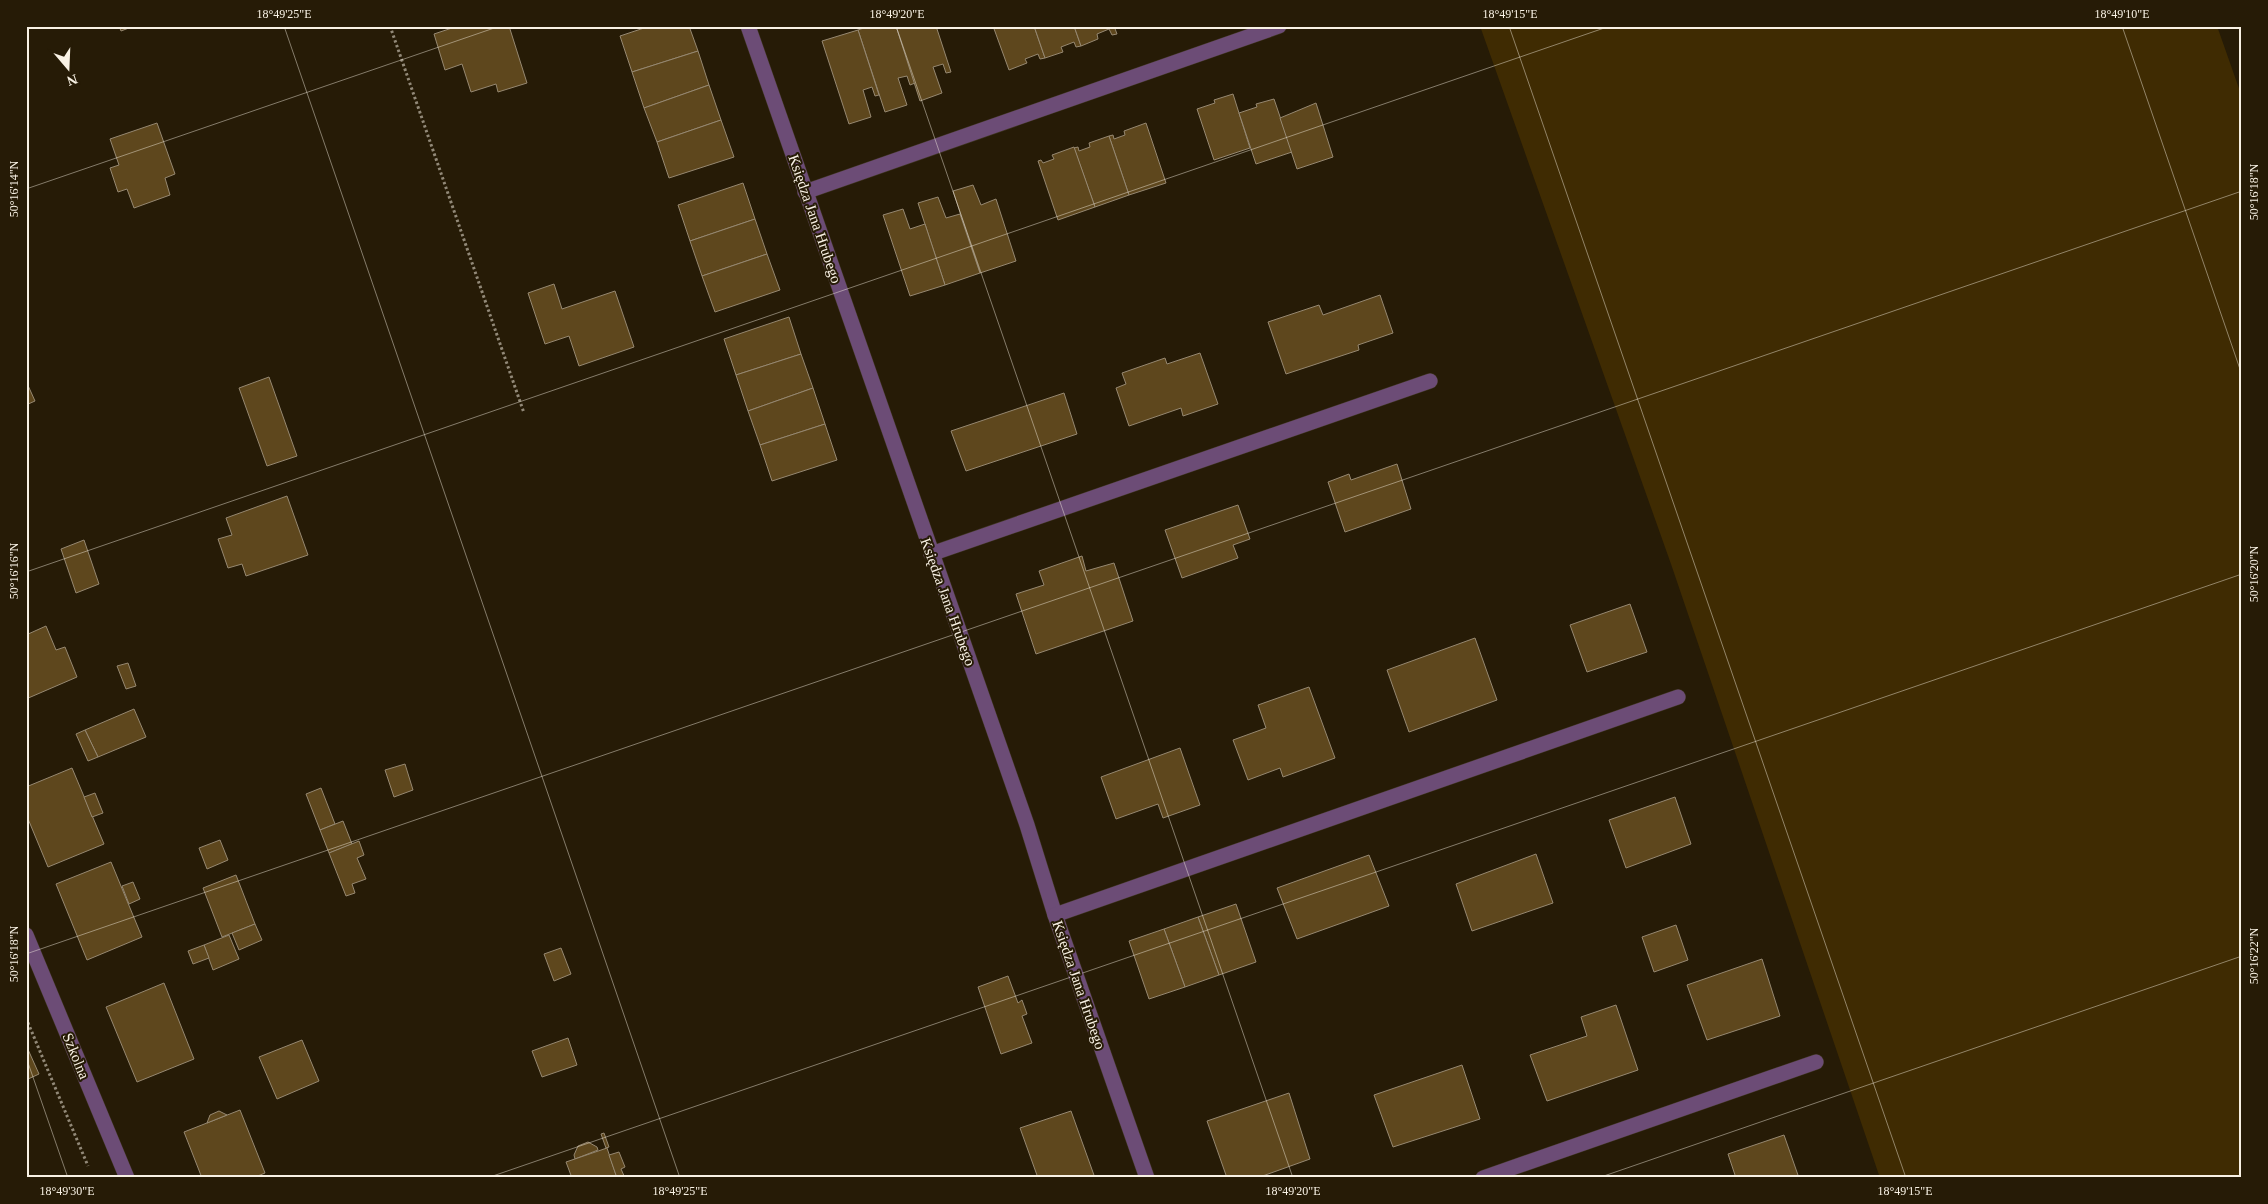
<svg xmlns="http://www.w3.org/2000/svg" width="2268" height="1204" viewBox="0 0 2268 1204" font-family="'Times New Roman',serif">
<rect width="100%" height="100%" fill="#261b06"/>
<polygon fill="#3f2b02" points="1480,26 2217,26 2242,97 2242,1178 1880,1178 1671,564"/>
<g fill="#5e471d" stroke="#968871">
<polygon points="119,26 134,26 121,31"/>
<polygon points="458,26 509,26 527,83 498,92 496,84 471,92 462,64 445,70 434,34"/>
<polygon points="650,26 689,26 698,51 632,72 620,36"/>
<polygon points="869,26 896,26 915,83 910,85 907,76 898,78 907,105 885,112 858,30"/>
<polygon points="896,26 936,26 951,72 946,73 943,64 933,67 942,93 920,101"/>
<polygon points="993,26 1034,26 1045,58 1040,59 1038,54 1025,59 1027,63 1009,70"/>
<polygon points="1034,26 1074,26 1081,46 1076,47 1074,42 1061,47 1063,52 1045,58"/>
<polygon points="1074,26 1114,26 1117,34 1112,35 1109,29 1097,34 1098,39 1081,46"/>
<polygon points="858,30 879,95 875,96 872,87 863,90 871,117 849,124 822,41"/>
<polygon points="698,51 709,85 644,108 632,72"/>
<polygon points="709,85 721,120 657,142 644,108"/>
<polygon points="1233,94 1250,148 1214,160 1197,109 1215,103 1214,100"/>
<polygon points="1274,99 1292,152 1256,164 1239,113 1257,107 1256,104"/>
<polygon points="1316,103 1333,157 1297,169 1280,118"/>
<polygon points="721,120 734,157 669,178 657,142"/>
<polygon points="157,123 175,174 165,178 170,195 134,208 127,189 118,192 110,168 119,165 110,139"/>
<polygon points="1146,123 1166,183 1129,195 1109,136 1113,135 1114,139 1125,135 1124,131"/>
<polygon points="1109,136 1129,195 1095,207 1074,148 1078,147 1079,151 1090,147 1089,143"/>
<polygon points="1074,147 1095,207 1058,220 1038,161 1041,160 1043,163 1054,159 1052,155"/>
<polygon points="743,183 755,219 690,241 678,205"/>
<polygon points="973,185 981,205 996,199 1016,261 980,273 953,191"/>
<polygon points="938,197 946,218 960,214 980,273 945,285 918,203"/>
<polygon points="903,209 910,229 925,224 945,285 910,296 883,215"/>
<polygon points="755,219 767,254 702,276 690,241"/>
<polygon points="767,254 780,290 715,312 702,276"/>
<polygon points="554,284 562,309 615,291 634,347 579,366 569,336 545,344 528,293"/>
<polygon points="1380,295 1393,333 1358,345 1359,350 1286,374 1268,322 1319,305 1323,315"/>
<polygon points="789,317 801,354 736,375 724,339"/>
<polygon points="1200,353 1218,404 1183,416 1181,408 1129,426 1116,388 1126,384 1122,373 1165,358 1167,364"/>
<polygon points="801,354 813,388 748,411 736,375"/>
<polygon points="269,377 297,456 267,466 239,388"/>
<polygon points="26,381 35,401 26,405"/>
<polygon points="813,388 825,424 760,445 748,411"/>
<polygon points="1064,393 1077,434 966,471 951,431"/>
<polygon points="825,424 837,460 772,481 760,445"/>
<polygon points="1397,464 1411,509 1345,532 1328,482 1349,474 1351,480"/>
<polygon points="287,496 308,555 246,576 242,564 228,568 218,539 232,535 226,518"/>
<polygon points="1238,505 1250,539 1233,545 1238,558 1182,578 1165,530"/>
<polygon points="84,540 99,584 76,593 61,549"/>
<polygon points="1082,556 1086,571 1114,563 1133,621 1036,654 1016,594 1044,585 1039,571"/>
<polygon points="1630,604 1647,652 1587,672 1570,625"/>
<polygon points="46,626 56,650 65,647 77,677 26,699 26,635"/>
<polygon points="1475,638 1497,700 1409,732 1387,670"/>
<polygon points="128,663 136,686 126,689 117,666"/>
<polygon points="1309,687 1335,758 1283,777 1280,768 1248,780 1233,740 1266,728 1258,705"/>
<polygon points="134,709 146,737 98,757 85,730"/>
<polygon points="85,730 98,757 88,761 76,734"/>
<polygon points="1180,748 1200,805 1163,818 1158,804 1116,819 1101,777"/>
<polygon points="405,764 413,790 394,797 385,770"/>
<polygon points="72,768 104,844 48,867 26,814 26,787"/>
<polygon points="321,788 335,824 320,830 306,794"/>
<polygon points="95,793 103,813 92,817 84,797"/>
<polygon points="1675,797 1691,844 1626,868 1609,820"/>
<polygon points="343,821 352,844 329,853 320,830"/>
<polygon points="220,840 228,860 207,869 199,848"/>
<polygon points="359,841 364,855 357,858 366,879 352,884 355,893 346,896 329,853"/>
<polygon points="1536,854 1553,903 1472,931 1456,884"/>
<polygon points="1369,855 1389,906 1297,939 1277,888"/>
<polygon points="111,862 142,937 87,960 56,884"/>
<polygon points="236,875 255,924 222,937 203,888"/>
<polygon points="133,882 140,899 129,904 122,886"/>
<polygon points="1236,904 1256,962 1219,975 1198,917"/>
<polygon points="1198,917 1219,975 1185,987 1164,929"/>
<polygon points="255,924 262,940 239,950 232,933"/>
<polygon points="1676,925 1688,960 1654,972 1642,937"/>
<polygon points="1164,929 1185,987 1149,999 1129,941"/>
<polygon points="229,935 239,959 213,970 204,945"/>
<polygon points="204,945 209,958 193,964 188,951"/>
<polygon points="561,948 571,974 554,981 544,954"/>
<polygon points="1762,959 1780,1016 1707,1040 1687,985"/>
<polygon points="1008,976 1018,1003 1022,1000 1027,1014 1022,1016 1032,1043 1001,1054 978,987"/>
<polygon points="164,983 194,1059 137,1082 106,1007"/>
<polygon points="1616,1005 1638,1070 1547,1101 1530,1055 1587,1036 1581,1017"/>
<polygon points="568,1038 577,1065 542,1077 532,1051"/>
<polygon points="302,1040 319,1081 277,1099 259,1057"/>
<polygon points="26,1045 39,1074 26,1080"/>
<polygon points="1462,1065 1480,1119 1393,1147 1374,1095"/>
<polygon points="1289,1093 1310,1159 1257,1178 1227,1178 1207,1121"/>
<polygon points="240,1110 265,1173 253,1178 202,1178 184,1132"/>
<polygon points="219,1111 227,1115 207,1123 210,1115"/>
<polygon points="1071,1111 1095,1178 1038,1178 1020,1128"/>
<polygon points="604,1133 609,1147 606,1148 601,1134"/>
<polygon points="1784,1135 1799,1178 1736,1178 1728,1154"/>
<polygon points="588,1142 597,1147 598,1150 575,1159 574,1155 578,1146"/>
<polygon points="607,1148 617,1178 572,1178 566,1162"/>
<polygon points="619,1152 625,1167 621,1169 625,1178 617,1178 609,1155"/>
</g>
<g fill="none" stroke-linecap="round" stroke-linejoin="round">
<g stroke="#3f3521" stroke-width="16">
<g id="minor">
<polyline points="748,26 1027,825 1055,915 1147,1178"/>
<polyline points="805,192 1279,26"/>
<polyline points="931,554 1430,381"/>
<polyline points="1055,915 1678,697"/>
<polyline points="26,935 127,1178"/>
<polyline points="1483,1178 1816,1062"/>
</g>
</g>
<g stroke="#928978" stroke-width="3" stroke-dasharray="2.5 2.5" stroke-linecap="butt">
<polyline points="390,26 524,413"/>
<polyline points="26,1018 88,1166"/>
</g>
<use href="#minor" stroke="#6c4c76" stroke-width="15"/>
</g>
<path fill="none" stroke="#f8f1e4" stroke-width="1" stroke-opacity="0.45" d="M284 26 680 1178M896 26 1293 1178M1509 26 1906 1178M2122 26 2242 375M26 189 500 26M26 572 1610 26M26 954 2242 191M26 1057 68 1178M487 1178 2242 574M1598 1178 2242 956"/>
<g text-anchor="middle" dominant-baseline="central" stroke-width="4" stroke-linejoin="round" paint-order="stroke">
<g font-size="15" fill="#f8f1e4" stroke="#261b06">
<text transform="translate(815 219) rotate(71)">Księdza Jana Hrubego</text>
<text transform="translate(948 602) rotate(70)">Księdza Jana Hrubego</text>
<text transform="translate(1079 985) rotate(71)">Księdza Jana Hrubego</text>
<text transform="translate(76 1056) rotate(68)">Szkolna</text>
</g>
</g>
<rect width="2268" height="1204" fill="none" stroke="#261b06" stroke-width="55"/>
<g transform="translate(68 68) rotate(161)" stroke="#261b06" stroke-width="4" paint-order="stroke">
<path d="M0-4L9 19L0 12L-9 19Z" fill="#f8f1e4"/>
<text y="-8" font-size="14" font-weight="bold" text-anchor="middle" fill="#f8f1e4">N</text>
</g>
<rect x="28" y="28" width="2212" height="1148" fill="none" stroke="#f8f1e4" stroke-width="2"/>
<g font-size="12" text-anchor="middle" fill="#f8f1e4">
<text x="284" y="18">18°49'25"E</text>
<text x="897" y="18">18°49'20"E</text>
<text x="1510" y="18">18°49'15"E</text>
<text x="2122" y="18">18°49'10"E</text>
<text transform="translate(14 189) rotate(-90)" y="4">50°16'14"N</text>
<text transform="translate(2254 192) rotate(-90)" y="4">50°16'18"N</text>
<text transform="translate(14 571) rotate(-90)" y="4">50°16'16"N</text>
<text transform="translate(2254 574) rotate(-90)" y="4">50°16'20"N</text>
<text transform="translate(14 954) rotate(-90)" y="4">50°16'18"N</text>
<text transform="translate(2254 956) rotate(-90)" y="4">50°16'22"N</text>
<text x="67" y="1195">18°49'30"E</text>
<text x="680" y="1195">18°49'25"E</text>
<text x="1293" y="1195">18°49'20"E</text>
<text x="1905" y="1195">18°49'15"E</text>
</g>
</svg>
